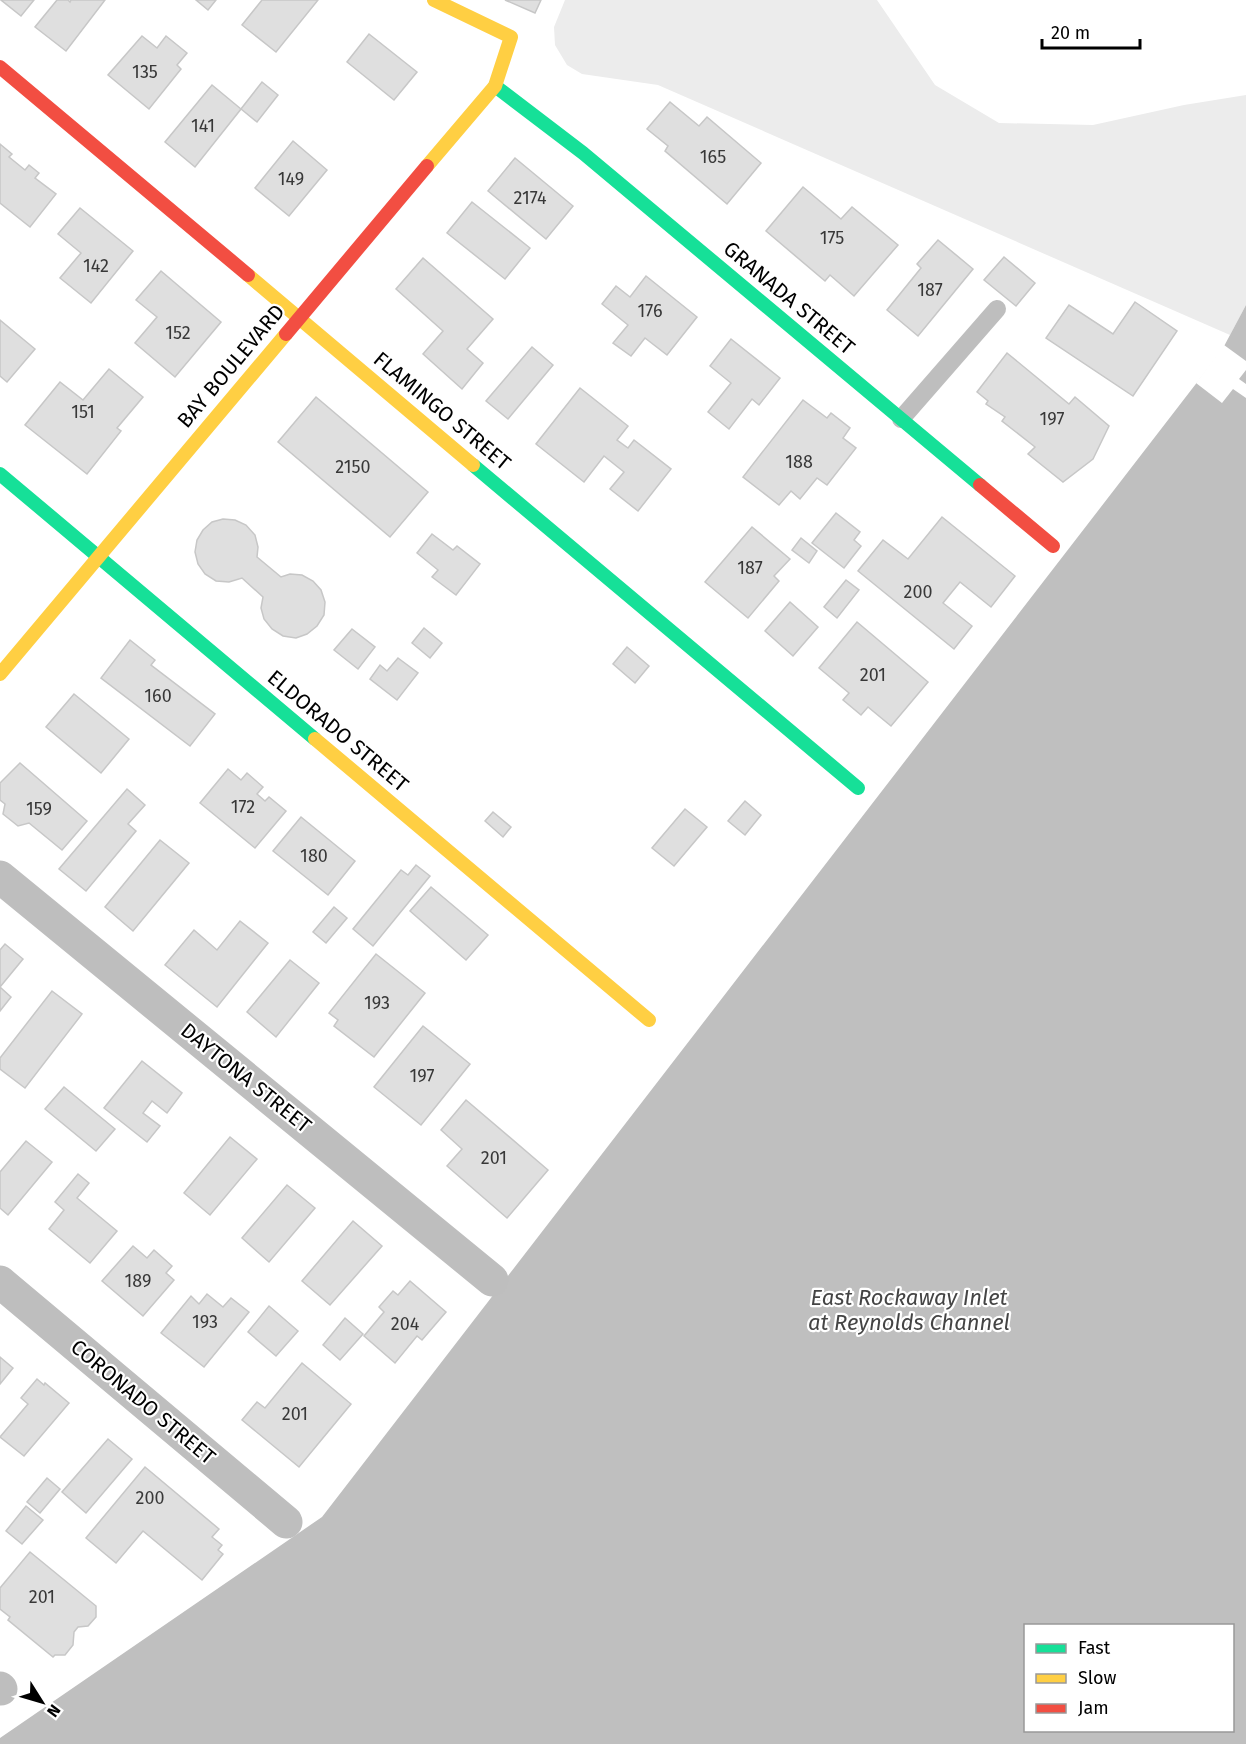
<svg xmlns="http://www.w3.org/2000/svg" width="1246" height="1744" viewBox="0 0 1246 1744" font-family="'Fira Sans',sans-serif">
<rect width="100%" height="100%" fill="#fff"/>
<polygon fill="#ececec" points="565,0 877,0 935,85 999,123 1093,125 1184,105 1246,95 1246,305 1230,335 658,85 582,74 567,65 555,45 554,27"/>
<path fill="#bfbfbf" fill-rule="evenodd" d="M1246 305V1744H0V1738L322 1517 1222 350ZM1026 1626H1232V1730H1026Z"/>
<polygon fill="#fff" points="1224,345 1246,361 1246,370 1239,379 1246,384 1246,398 1233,389 1222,403 1196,383"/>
<g fill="#dfdfdf" stroke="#c7c7c7" stroke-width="1.5">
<polygon points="1,0 34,0 21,16"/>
<polygon points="57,0 68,0 70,2 71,0 105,0 66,51 35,27"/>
<polygon points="196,0 216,0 208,10"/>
<polygon points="262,0 318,0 276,52 242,25"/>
<polygon points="505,0 541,0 535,13"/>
<polygon points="369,34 417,72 394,100 347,62"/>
<polygon points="142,36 157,48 166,36 187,53 177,65 181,69 149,109 108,75"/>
<polygon points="262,82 278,95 257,122 241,109"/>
<polygon points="212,85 241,109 195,167 165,142"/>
<polygon points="670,102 699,126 707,117 761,163 727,204 665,151 668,146 647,129"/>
<polygon points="293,141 327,170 289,216 255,188"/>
<polygon points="0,144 12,154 9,157 25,170 29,165 39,173 35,178 56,194 30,227 0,203"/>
<polygon points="515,158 573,206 546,239 488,191"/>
<polygon points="803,187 841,219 852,207 898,245 854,296 830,275 825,281 766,231"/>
<polygon points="472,202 530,248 505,279 447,233"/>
<polygon points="80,208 133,251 91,303 60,278 81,253 58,234"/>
<polygon points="938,240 973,269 918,336 887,310 921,268 917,264"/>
<polygon points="1004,257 1035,283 1016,306 984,280"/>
<polygon points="423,258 493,319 467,349 483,363 462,389 423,354 443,331 396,289"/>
<polygon points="161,271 221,322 175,377 135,343 157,317 136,300"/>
<polygon points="646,276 697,317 667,355 645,338 631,356 613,343 628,325 602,304 616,286 630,297"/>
<polygon points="1135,302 1177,331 1133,396 1046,338 1069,305 1113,334"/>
<polygon points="0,320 35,349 7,382 0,376"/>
<polygon points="731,339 780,378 759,405 752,399 729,429 708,412 731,383 710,366"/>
<polygon points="532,347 553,365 508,419 486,401"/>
<polygon points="1007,353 1069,404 1075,397 1109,426 1093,459 1063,482 1028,454 1035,447 1002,421 1005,417 986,404 988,401 977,392"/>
<polygon points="109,369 143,397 117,428 121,431 87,474 25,425 60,382 83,400"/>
<polygon points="580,388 628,426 617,440 628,448 634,440 671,469 638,511 610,489 624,472 604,456 584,482 536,444"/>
<polygon points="316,397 428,492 390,537 278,442"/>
<polygon points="803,400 827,418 831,413 850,428 843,438 856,448 827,485 817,478 800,499 791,491 779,505 743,477"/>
<polygon points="836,513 860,532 854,540 861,546 844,568 812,543"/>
<polygon points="942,517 1015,576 991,607 960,582 943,603 972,626 954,649 858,571 883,540 908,559"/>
<polygon points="223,519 235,520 246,525 255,535 258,547 257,557 281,577 290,574 302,575 313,581 321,590 325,602 324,615 317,626 307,634 296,638 283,636 272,629 264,619 261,608 263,597 242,578 229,582 216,581 205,574 198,564 195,552 197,540 203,530 212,522"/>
<polygon points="752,527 790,559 774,576 779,581 748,618 705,582"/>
<polygon points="432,534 453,550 457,546 480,564 456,595 432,577 438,570 417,553"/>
<polygon points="801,538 817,551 809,563 792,550"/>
<polygon points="846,580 859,590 837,618 824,607"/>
<polygon points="790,602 818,627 793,656 765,631"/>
<polygon points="857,622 928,682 891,726 868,707 861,715 843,700 849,693 819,668"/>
<polygon points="424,628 442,643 430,658 412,643"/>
<polygon points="352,629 375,647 358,669 334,650"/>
<polygon points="130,640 155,660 151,665 215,714 190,746 101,678"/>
<polygon points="627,647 649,666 635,683 613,664"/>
<polygon points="398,658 418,673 397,700 370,679 380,665 387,671"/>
<polygon points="74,694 129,739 101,773 46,727"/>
<polygon points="20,763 87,821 62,850 29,823 18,826 3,814 5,804 0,800 0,783"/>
<polygon points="228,769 241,780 247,773 263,787 257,794 265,801 269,797 286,811 255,848 200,803"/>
<polygon points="127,789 145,805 128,824 136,831 86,891 59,869"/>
<polygon points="745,801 761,815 745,835 728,821"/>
<polygon points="685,809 707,827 674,866 652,848"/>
<polygon points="493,812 511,827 503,837 485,821"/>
<polygon points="301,817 355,861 328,895 273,851"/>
<polygon points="160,840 189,863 133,931 105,907"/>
<polygon points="416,865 430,876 373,946 353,929 401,870 408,875"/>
<polygon points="431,887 488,935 466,960 410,911"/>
<polygon points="334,907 347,918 326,943 313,932"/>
<polygon points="240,921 268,943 217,1007 165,965 194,930 217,950"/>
<polygon points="5,944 23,959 0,987 0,950"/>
<polygon points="376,954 425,993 374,1057 334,1026 338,1020 329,1013"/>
<polygon points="290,960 319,983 276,1037 247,1012"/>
<polygon points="0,987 11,997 0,1011"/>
<polygon points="52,991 82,1014 25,1088 0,1069 0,1058"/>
<polygon points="423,1026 470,1064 421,1125 374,1087"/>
<polygon points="142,1061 182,1093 167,1113 152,1101 143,1113 160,1126 147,1142 104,1108"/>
<polygon points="64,1087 115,1129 96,1151 45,1109"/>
<polygon points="466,1100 548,1170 507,1218 447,1166 462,1149 441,1130"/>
<polygon points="230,1137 257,1159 210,1215 184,1193"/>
<polygon points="26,1141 52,1162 8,1215 0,1208 0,1172"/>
<polygon points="78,1174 89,1183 77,1198 117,1231 90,1263 49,1229 64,1210 55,1202"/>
<polygon points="287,1185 315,1208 269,1262 242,1238"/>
<polygon points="353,1221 382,1246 330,1305 302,1281"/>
<polygon points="133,1246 147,1258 154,1250 172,1266 166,1273 174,1280 143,1316 102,1281"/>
<polygon points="410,1281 446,1312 422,1340 417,1336 395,1363 364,1336 384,1312 379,1307 393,1291 398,1295"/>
<polygon points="207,1294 223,1307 231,1298 249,1312 204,1367 161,1333 191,1296 199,1304"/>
<polygon points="269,1306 298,1331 276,1356 248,1332"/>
<polygon points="345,1318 363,1334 340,1360 323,1345"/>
<polygon points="0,1357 13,1368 0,1384"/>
<polygon points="302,1363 351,1404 299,1467 242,1420 257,1402 265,1408"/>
<polygon points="37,1379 44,1385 45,1383 69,1403 24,1456 0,1437 28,1404 21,1398"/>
<polygon points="108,1439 132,1459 86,1513 62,1492"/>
<polygon points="145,1467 219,1529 212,1537 222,1545 218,1550 223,1554 202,1580 143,1531 116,1563 86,1538"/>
<polygon points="47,1478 60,1489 40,1513 27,1502"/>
<polygon points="26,1506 43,1520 22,1544 6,1531"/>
<polygon points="30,1552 96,1606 96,1617 88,1626 78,1627 74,1632 73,1645 65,1655 55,1655 53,1657 8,1620 10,1617 0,1609 0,1588"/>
</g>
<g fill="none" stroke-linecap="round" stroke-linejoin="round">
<polyline stroke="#bebebe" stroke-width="18" points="901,419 997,309"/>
<g stroke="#bebebe" stroke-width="33">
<polyline points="0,877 492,1280"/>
<polyline points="0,1282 286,1522"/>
<polyline points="0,1688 1,1689"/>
</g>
<g stroke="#16e098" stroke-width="14">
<polyline points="495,86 583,153 980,485"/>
<polyline points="473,465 858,788"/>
<polyline points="0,474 315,739"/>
</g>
<g stroke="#ffcf43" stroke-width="14">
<polyline points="427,166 495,86 511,37 434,0"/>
<polyline points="248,275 473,465"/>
<polyline points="0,674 286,334"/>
<polyline points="315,739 649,1020"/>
</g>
<g stroke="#f24e42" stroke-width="14">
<polyline points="0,67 248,275"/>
<polyline points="286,334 427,166"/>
<polyline points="980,485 1053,546"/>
</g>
</g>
<g text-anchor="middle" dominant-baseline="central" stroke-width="4.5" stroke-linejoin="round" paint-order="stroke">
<g font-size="18" fill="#383838">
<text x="145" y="72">135</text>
<text x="203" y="126">141</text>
<text x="713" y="157">165</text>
<text x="291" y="179">149</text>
<text x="530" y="198">2174</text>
<text x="832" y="238">175</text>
<text x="96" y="266">142</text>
<text x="930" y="290">187</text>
<text x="650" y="311">176</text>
<text x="178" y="333">152</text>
<text x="83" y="412">151</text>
<text x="1052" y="419">197</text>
<text x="799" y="462">188</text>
<text x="353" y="467">2150</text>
<text x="750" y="568">187</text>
<text x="918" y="592">200</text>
<text x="873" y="675">201</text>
<text x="158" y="696">160</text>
<text x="243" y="807">172</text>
<text x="39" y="809">159</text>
<text x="314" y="856">180</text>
<text x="377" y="1003">193</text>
<text x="422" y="1076">197</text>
<text x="494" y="1158">201</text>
<text x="138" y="1281">189</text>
<text x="205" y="1322">193</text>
<text x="405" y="1324">204</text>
<text x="295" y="1414">201</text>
<text x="150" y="1498">200</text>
<text x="42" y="1597">201</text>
</g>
<g font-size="21" fill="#000" stroke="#fff">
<text transform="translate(789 298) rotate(40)">GRANADA STREET</text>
<text transform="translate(231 366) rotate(-50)">BAY BOULEVARD</text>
<text transform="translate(442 411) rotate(40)">FLAMINGO STREET</text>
<text transform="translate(338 731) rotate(40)">ELDORADO STREET</text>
<text transform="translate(246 1078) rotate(39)">DAYTONA STREET</text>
<text transform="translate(143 1402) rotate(40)">CORONADO STREET</text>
</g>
<g font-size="22" font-style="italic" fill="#444" stroke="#fff">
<text x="909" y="1297">East Rockaway Inlet<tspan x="909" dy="25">at Reynolds Channel</tspan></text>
</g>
</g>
<rect x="1024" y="1624" width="210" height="108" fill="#ffffff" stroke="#999999" stroke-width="1.5"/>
<rect x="1036" y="1644" width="30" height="9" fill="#16e098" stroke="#999999" stroke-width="1.5"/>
<text x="1078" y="1654" font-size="18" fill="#000000">Fast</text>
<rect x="1036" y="1674" width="30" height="9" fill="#ffcf43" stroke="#999999" stroke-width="1.5"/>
<text x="1078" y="1684" font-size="18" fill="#000000">Slow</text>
<rect x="1036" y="1704" width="30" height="9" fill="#f24e42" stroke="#999999" stroke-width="1.5"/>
<text x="1078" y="1714" font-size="18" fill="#000000">Jam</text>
<g transform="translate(42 1702) rotate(127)" stroke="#ffffff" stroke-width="4.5" paint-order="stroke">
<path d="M0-4.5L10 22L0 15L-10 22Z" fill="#000000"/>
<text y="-9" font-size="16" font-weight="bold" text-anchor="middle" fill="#000000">N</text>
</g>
<path d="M1042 39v9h98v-9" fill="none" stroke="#000000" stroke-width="3"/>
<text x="1051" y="39" font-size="18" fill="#000000" stroke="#ffffff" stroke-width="4.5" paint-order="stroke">20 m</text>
</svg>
